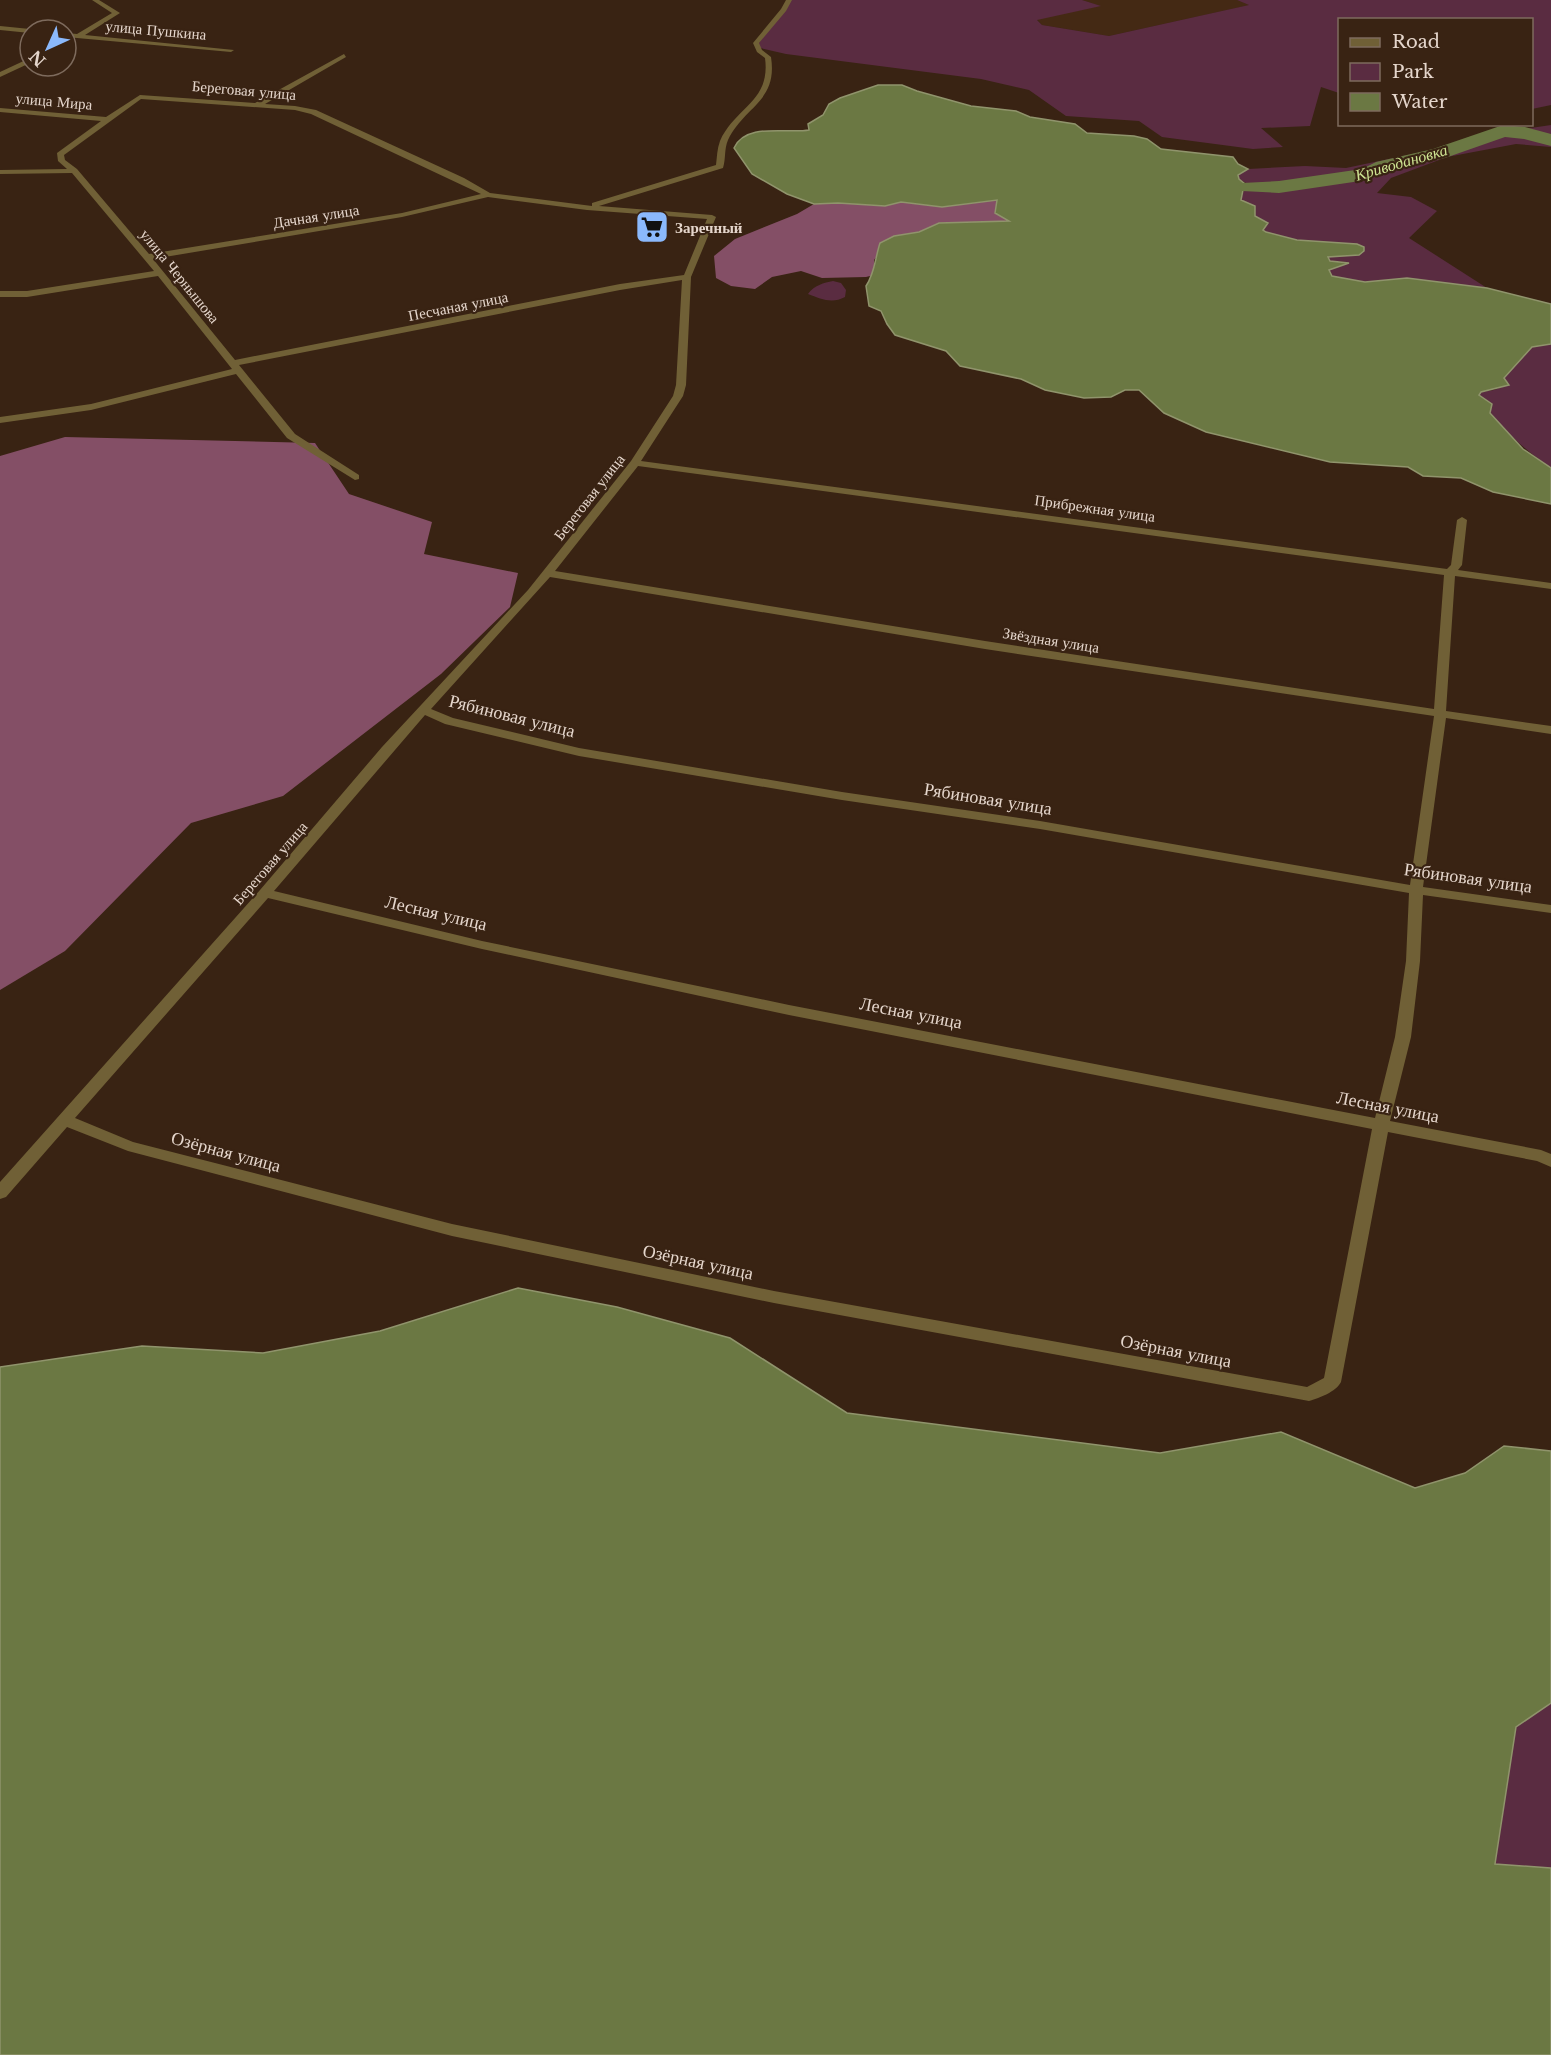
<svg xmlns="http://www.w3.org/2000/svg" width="1551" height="2055" viewBox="0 0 1551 2055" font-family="'Libre Baskerville',serif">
<rect width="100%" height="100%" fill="#392313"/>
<polygon fill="#442914" points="1082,0 1237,0 1250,5 1109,36 1042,25 1037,19 1100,6"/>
<g fill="#5a2c41">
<polygon points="789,0 1082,0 1101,6 1037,20 1042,25 1109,36 1249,5 1237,0 1551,0 1551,105 1532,109 1532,20 1340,20 1339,93 1321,87 1310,126 1261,128 1283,147 1253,149 1162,137 1139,121 1066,116 1029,90 981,79 786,54 756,47"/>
<polygon points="1551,125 1551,147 1516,144 1447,157 1391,178 1377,193 1411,197 1437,211 1409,238 1487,288 1407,278 1365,282 1332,276 1328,270 1347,262 1330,261 1328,257 1359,255 1342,243 1297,240 1266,233 1241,200 1246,183 1239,179 1238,175 1248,169 1305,166 1346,168 1460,144 1497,129 1517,130"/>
<path d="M833 281 841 283 846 290 845 297C832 304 821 299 808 294 814 285 824 283 833 281Z"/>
<path d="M1551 344V468C1522 448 1497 425 1478 395L1481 392 1494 390 1509 384 1504 378 1532 347Z"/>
<polygon points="1551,1703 1551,1868 1495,1865 1516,1726"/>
</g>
<g fill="#844f66">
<polygon points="997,200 1011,221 939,223 919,232 894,236 874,260 874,275 866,277 822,278 801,271 772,277 755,289 731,286 716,278 714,256 735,239 797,214 814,204 838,203 885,206 901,202 942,207"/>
<polygon points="65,437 315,443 349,494 432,522 424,554 518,573 510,607 441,674 283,796 191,823 65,951 0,990 0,456"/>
</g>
<g fill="#6b7843" stroke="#90946c" stroke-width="1.5">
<path d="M878 85H902L917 91 971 106 1016 111 1030 117 1075 124 1087 133 1134 136 1147 139 1161 149 1233 157 1238 164 1248 169 1238 175 1239 179 1249 187 1243 190 1241 200 1255 206V216L1268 223 1263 230 1266 232 1297 240 1357 244 1364 247V251L1359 255 1328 257 1330 261 1349 263 1329 270 1332 276 1365 282 1407 278 1487 288 1551 304V344L1532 347 1504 378 1509 385 1481 392 1479 395 1492 404 1490 413 1523 449 1551 468V504L1493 492 1461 478 1423 476 1408 467 1330 462 1206 432 1164 413 1139 390H1125L1111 397 1084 398 1045 390 1021 379 960 366 946 351 895 335 887 324 881 311 869 306 866 286C875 273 875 258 880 243L894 236 919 232 939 223 1009 221 995 213 997 200 942 207 901 202 885 206 838 203 814 204 787 194 752 174 734 148C746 122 787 134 809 130L808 124 823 115 829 104 840 98Z"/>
<polygon points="518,1288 617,1307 730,1338 847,1413 1160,1453 1281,1432 1415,1488 1465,1473 1504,1446 1551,1451 1551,1703 1516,1727 1495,1864 1551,1868 1551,2055 0,2055 0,1367 142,1346 263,1353 380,1331"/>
</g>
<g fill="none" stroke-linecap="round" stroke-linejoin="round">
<polygon fill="#6b7843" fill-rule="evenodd" points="1503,125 1525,127 1551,134 1551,146 1524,139 1505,137 1445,158 1389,171 1367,180 1279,193 1242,191 1239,187 1242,183 1279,181 1362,169 1376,162 1433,149"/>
<g fill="#706036" fill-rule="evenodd">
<polygon points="92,0 99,0 120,13 85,35 234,50 231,52 66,37 66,33 77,34 112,13"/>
<path d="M786 0H792L786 11 759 43 762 50 771 57C778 102 744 106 728 140 724 149 726 159 723 168L599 206 712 215 716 217 691 277 686 385 683 396 641 461 1447 569 1451 565 1457 520 1462 517 1467 520 1462 565 1458 570 1551 583V589L1455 576 1446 711 1551 726V734L1446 718 1423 887 1551 905V913L1423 895 1420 961 1411 1037 1390 1121 1541 1150 1551 1154V1167L1537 1161 1388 1132 1341 1382C1336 1392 1319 1398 1309 1401L774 1303 452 1236 128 1151 67 1127 6 1197 0 1199V1182L260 890 382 747 528 590 631 461 673 396 676 385 682 280 620 290 239 365 295 434 359 475V479L355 480 287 438 236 374 91 410 0 423V417L91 404 232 369 158 276 27 297H0V291H27L154 271 72 173 0 174V170L67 169 58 161 57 153 101 121 0 112V108L106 117 140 95 255 103 344 54 346 57 265 104 295 106 316 110 464 178 490 193 592 206V203L716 165C717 157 717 149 720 141 735 107 771 102 765 58L757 52 753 43 781 9ZM141 99 295 110 311 114 481 194 402 213 149 254 77 169 65 160 64 155ZM488 197 587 210 707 219 684 275 620 284 235 360 153 259 402 217ZM638 466 1444 575 1434 709 985 641 555 571ZM550 577 985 649 1434 716 1410 885 1040 821 842 792 579 748 453 718 431 709ZM425 715 445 724 579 756 842 800 1040 829 1409 893 1406 961 1395 1037 1375 1118 789 1005 482 941 274 891ZM268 898 482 949 789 1015 1372 1129 1324 1378 1307 1387 774 1291 452 1224 133 1142 75 1118Z"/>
<polygon points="0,26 30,29 33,30 30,30 30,33 0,30"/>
<polygon points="30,58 30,63 0,77 0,72"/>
</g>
</g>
<defs>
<g id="supermarket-square" transform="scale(1.725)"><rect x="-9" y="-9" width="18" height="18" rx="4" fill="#8bb9fc" stroke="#392313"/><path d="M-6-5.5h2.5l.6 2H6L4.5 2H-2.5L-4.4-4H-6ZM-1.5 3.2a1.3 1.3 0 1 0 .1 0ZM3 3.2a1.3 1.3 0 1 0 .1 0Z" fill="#111"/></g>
</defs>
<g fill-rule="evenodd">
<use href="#supermarket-square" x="652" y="227"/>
</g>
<g text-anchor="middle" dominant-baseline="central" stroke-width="4.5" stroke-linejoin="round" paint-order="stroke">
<g font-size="15" fill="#e5d6cc" stroke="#392313">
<text transform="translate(156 30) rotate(5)">улица Пушкина</text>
<text transform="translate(244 90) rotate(5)">Береговая улица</text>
<text transform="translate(54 101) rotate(5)">улица Мира</text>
<text transform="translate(316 216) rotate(-9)">Дачная улица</text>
<text transform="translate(180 276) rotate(51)">улица Чернышова</text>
<text transform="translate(458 306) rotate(-11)">Песчаная улица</text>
<text transform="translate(589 497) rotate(-52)">Береговая улица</text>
<text transform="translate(1095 508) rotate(8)">Прибрежная улица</text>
<text transform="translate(1051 640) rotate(9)">Звёздная улица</text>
<text transform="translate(270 863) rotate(-49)">Береговая улица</text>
</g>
<g font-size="15" font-weight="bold" fill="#e5d6cc" stroke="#392313" text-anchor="start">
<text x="675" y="227">Заречный</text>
</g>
<g font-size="16" font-style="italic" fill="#cee492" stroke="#392313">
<text transform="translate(1401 162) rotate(-16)">Криводановка</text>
</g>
<g font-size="18" fill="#e5d6cc" stroke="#392313">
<text transform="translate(512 716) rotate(14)">Рябиновая улица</text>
<text transform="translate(988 799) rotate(9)">Рябиновая улица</text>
<text transform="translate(1468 878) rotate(8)">Рябиновая улица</text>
<text transform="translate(436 913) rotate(13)">Лесная улица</text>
<text transform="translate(911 1013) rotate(11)">Лесная улица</text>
<text transform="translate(1388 1107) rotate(11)">Лесная улица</text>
<text transform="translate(226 1152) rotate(15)">Озёрная улица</text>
<text transform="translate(698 1262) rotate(12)">Озёрная улица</text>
<text transform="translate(1176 1351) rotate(11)">Озёрная улица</text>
</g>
</g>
<rect x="1338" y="18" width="195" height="108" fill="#392313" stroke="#7e6b5d" stroke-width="1.5"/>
<rect x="1350" y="38" width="30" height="9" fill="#706036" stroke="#7e6b5d" stroke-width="1.5"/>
<text x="1392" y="48" font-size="18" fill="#e5d6cc">Road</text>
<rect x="1350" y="63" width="30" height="18" fill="#5a2c41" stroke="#7e6b5d" stroke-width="1.5"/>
<text x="1392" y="78" font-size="18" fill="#e5d6cc">Park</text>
<rect x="1350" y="93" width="30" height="18" fill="#6b7843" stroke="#7e6b5d" stroke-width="1.5"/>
<text x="1392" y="108" font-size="18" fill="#e5d6cc">Water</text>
<g transform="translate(48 48) rotate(225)"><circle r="28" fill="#392313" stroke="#7e6b5d" stroke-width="1.5"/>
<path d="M0-4.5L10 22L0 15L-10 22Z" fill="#8bb9fc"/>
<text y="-9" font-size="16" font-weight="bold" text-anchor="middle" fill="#e5d6cc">N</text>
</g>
</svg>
